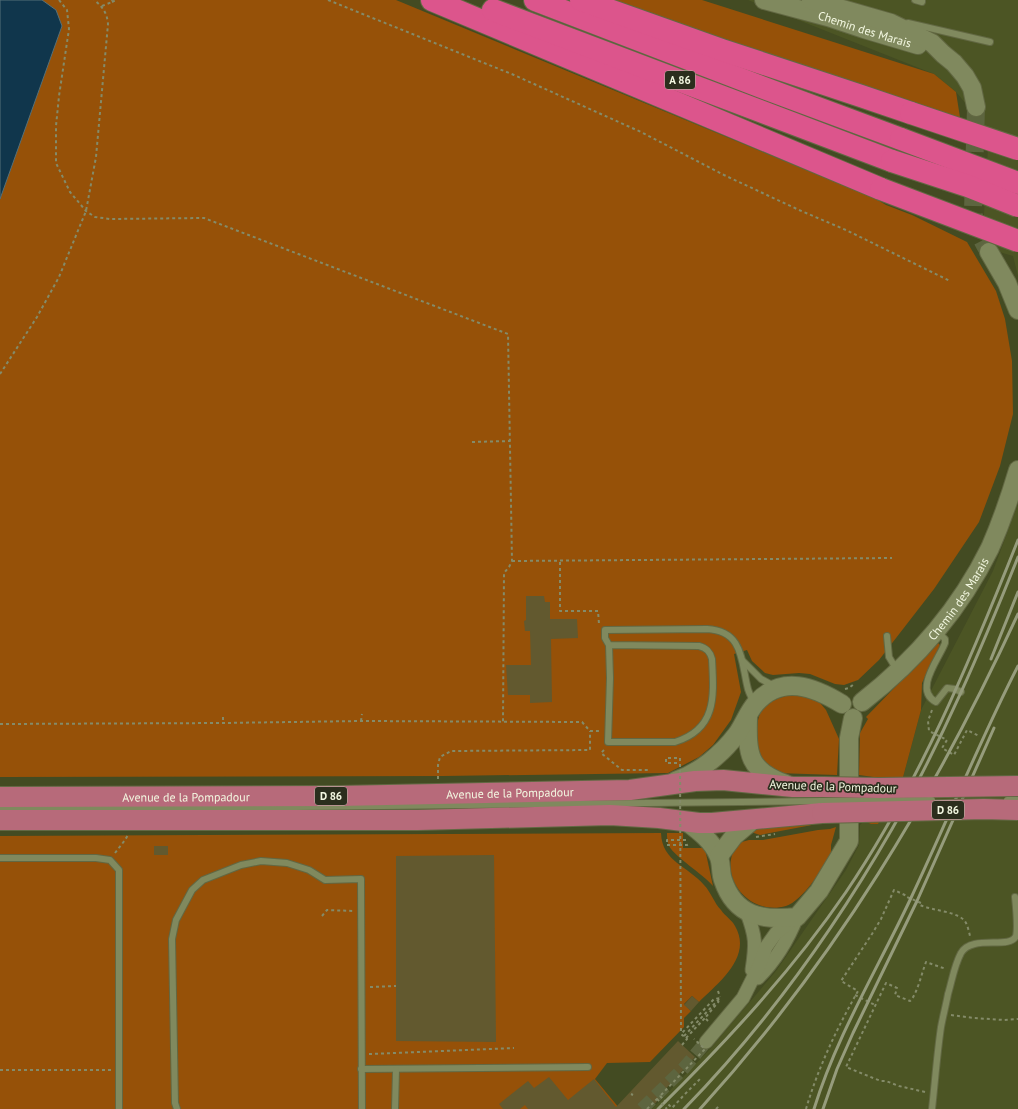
<svg xmlns="http://www.w3.org/2000/svg" width="1018" height="1109" viewBox="0 0 1018 1109" font-family="'PT Sans',sans-serif">
<rect width="100%" height="100%" fill="#434b22"/>
<g fill="#4c5524">
<polygon points="748,0 1018,0 1018,276 1013,256 982,247 989,131 956,92 934,74"/>
<polygon points="1018,504 1018,1109 652,1109 711,1048 776,971 846,870 859,845 860,825 902,781 921,710 993,571"/>
</g>
<g fill="#965108">
<polygon points="0,0 396,0 876,199 886,205 912,215 967,242 996,291 1005,319 1012,361 1013,414 1000,466 979,522 934,589 879,660 858,680 844,685 835,684 810,674 799,673 773,675 765,673 752,661 747,650 734,654 741,692 731,720 713,745 699,757 668,773 444,776 0,777"/>
<polygon points="603,0 702,0 934,74 956,92 961,124"/>
<polygon points="938,643 940,645 922,683 921,710 902,781 859,775 860,733 868,719 866,717"/>
<path d="M788 695H800L816 698 826 710 839 739 837 775 776 773 757 755C757 742 754 716 765 706 772 700 780 698 788 695Z"/>
<polygon points="881,818 878,824 871,824 863,820 828,820 812,825 760,835 748,831 763,824 828,819"/>
<path d="M836 827 831 845V853C824 868 802 901 786 906 749 917 715 875 738 843L749 840H763L818 830 830 829Z"/>
<path d="M661 833C662 862 688 866 704 885 711 892 714 903 721 910 725 916 732 920 735 926 753 957 718 983 699 1002L692 996 684 1004 691 1011 684 1018V1027L650 1062 607 1063 595 1079 620 1109H0V836Z"/>
<path d="M667 833H683V848H702L705 849 713 886C702 873 676 858 669 846 667 842 667 837 667 833Z"/>
</g>
<polygon fill="#10364c" stroke="#547079" points="0,0 42,0 56,10 62,26 0,199"/>
<g fill="#62592f">
<polygon points="526,596 544,596 545,602 550,602 550,619 577,619 578,638 551,639 552,702 530,703 530,695 508,695 506,665 531,665 530,631 525,631 524,621 526,620"/>
<rect x="154" y="846" width="14" height="9"/>
<polygon points="494,855 496,1042 396,1041 396,856"/>
<polygon points="692,996 699,1002 691,1011 684,1005"/>
<polygon points="678,1041 695,1057 660,1095 661,1097 650,1109 528,1109 525,1105 520,1109 503,1109 499,1104 528,1081 534,1088 549,1077 568,1100 594,1079 616,1107"/>
</g>
<g fill="none" stroke-linecap="round" stroke-linejoin="round">
<polyline stroke="#5d653f" stroke-width="13" stroke-dasharray="13 6" stroke-linecap="butt" points="642,1109 684,1068 706,1042"/>
<path stroke="#5d653f" stroke-width="18" stroke-dasharray="18 9" stroke-linecap="butt" d="M976 107 973 211C975 226 981 239 989 252"/>
<g stroke="#626843" stroke-width="8">
<g id="lane">
<polyline points="915,0 922,2 922,0"/>
<polyline points="908,23 990,42"/>
<path d="M938 632 945 639V643C939 659 913 690 936 702L947 688 955 689 961 692"/>
<polyline points="887,636 889,657 897,670"/>
<path d="M609 645 699 646C707 648 710 652 712 659 714 696 717 729 675 742H608L610 678 609 645 605 638V630L707 629C742 631 741 658 747 685 748 691 751 697 754 702"/>
<polyline points="743,661 761,679 774,686"/>
<polyline points="0,809 202,808 822,801"/>
<polyline points="0,858 96,858 110,860 119,870 119,1109"/>
<polyline points="361,1069 588,1067"/>
<polyline points="177,1109 175,1103 172,939 176,920 192,890 203,880 241,865 261,861 287,863 309,870 325,880 361,879 362,1109"/>
<polyline points="395,1109 396,1070"/>
<path d="M932 1109C935 1082 937 1054 941 1027 943 1016 946 1005 948 994 952 981 954 966 961 953 972 934 1010 950 1016 936 1018 928 1016 907 1015 897"/>
</g>
</g>
<g stroke="#626843" stroke-width="15">
<g id="street">
<path d="M747 913C756 937 756 944 752 970"/>
<path d="M758 978C776 960 788 940 797 917"/>
<polyline points="706,1042 743,998 759,966 766,947 776,933 797,917"/>
</g>
</g>
<g stroke="#626843" stroke-width="20">
<g id="secondary">
<path id="s1" d="M764 0 828 17 864 29 918 45"/>
<polyline points="811,0 891,23 932,43 943,54 954,63 965,76 972,88 976,107"/>
<polyline points="989,252 1007,283 1018,310"/>
<path id="s2" d="M862 702C916 660 960 609 990 548 1001 523 1010 497 1018 470"/>
<path d="M748 717C747 754 748 771 786 784"/>
<path d="M675 781C699 773 722 754 737 734 744 724 748 712 756 703 782 674 814 687 842 704"/>
<path d="M687 822C699 831 712 841 718 855 722 862 720 872 723 880 735 916 762 921 797 917L819 891 849 841V738L853 718"/>
<polyline points="719,856 734,836 753,820"/>
</g>
</g>
<g stroke="#626843" stroke-width="22">
<g id="primary">
<path id="s3" d="M0 797 338 796 630 790 695 781 723 780 793 787H823"/>
<polyline points="0,820 418,820 610,815 659,818 699,823 712,823 822,813"/>
</g>
</g>
<g stroke="#626843" stroke-width="24">
<g id="highway">
<polyline points="432,0 881,189"/>
<polyline points="535,0 772,91 901,139"/>
<polyline points="581,0 722,50 861,96 911,113"/>
<polyline points="493,10 892,161"/>
</g>
</g>
<g stroke="#848b69" stroke-width="2" stroke-dasharray="3 3" stroke-linecap="butt">
<polyline points="59,0 67,10 69,29 59,96 56,126 56,163 70,192 86,211 95,217 110,219 204,218 508,334 512,561 509,567 504,573 503,722"/>
<polyline points="328,0 514,75 641,132 724,175 799,210 846,230 950,281"/>
<polyline points="112,2 116,0"/>
<polyline points="102,6 112,2 112,0"/>
<path d="M0 374 37 317 59 277 86 211 96 157 108 24C107 13 103 7 94 0"/>
<polyline points="472,442 510,441"/>
<polyline points="512,561 892,558"/>
<polyline points="560,562 560,611 598,611 599,624"/>
<polyline points="845,689 849,688 854,684"/>
<polyline points="932,710 928,721 929,731 947,740 942,748 954,755 967,730 979,736"/>
<polyline points="223,717 223,723"/>
<polyline points="361,721 362,714"/>
<polyline points="0,724 223,723 361,721 582,722 590,731 600,731"/>
<polyline points="604,750 601,753 622,770 649,770"/>
<polyline points="677,763 666,763 666,758 680,758"/>
<polyline points="438,779 438,765 440,757 451,751 590,750 590,731"/>
<polyline points="756,837 775,834"/>
<polyline points="686,840 667,840 667,845 687,845 690,844"/>
<polyline points="115,853 125,840 128,835"/>
<polyline points="322,916 327,910 354,911"/>
<polyline points="370,987 396,986"/>
<polyline points="718,991 720,997"/>
<polyline points="855,995 875,1005"/>
<polyline points="951,1015 974,1018 1004,1020 1018,1019"/>
<polyline points="708,1021 705,1018 719,1001"/>
<polyline points="684,1036 720,998"/>
<polyline points="686,1038 705,1018"/>
<polyline points="682,1045 687,1039 681,1034 714,999 720,998"/>
<polyline points="369,1054 514,1048"/>
<polyline points="0,1070 111,1070"/>
<path d="M925 1092 899 1086 886 1081H881L873 1078 846 1067 886 983 897 988 895 995 910 1001C917 995 922 972 926 962L946 969"/>
<polyline points="631,1094 633,1095"/>
<polyline points="685,1094 701,1078"/>
<polyline points="660,1096 672,1108 685,1094"/>
<polyline points="647,1109 660,1096"/>
<polyline points="716,1109 720,1105"/>
<path d="M806 1109C818 1068 837 1028 858 991L841 981 872 934 881 919 894 890 907 896V897L921 903 920 905C932 911 960 911 966 923 968 927 969 932 970 936"/>
</g>
<use href="#lane" stroke="#80895e" stroke-width="6"/>
<use href="#street" stroke="#80895e" stroke-width="13"/>
<use href="#secondary" stroke="#80895e" stroke-width="18"/>
<use href="#primary" stroke="#b76a7a" stroke-width="20"/>
<use href="#highway" stroke="#dc558c" stroke-width="22"/>
<g stroke="#969c7c" stroke-width="3">
<polyline points="991,659 1018,592"/>
<path d="M658 1109C726 1042 792 971 846 892 919 784 970 661 1018 540"/>
<path d="M684 1109C765 1026 834 930 892 829 941 743 981 650 1018 557"/>
<path d="M700 1109C834 962 935 794 1018 614"/>
<path d="M814 1109C837 1035 877 970 910 900 947 822 979 742 1018 666"/>
<polyline points="823,1109 837,1069 853,1033 917,901 994,728"/>
</g>
<g stroke="#626843" stroke-width="8" stroke-linecap="butt">
<g id="lane-bridge">
<polyline points="1007,800 1018,800"/>
<polyline points="822,801 932,800"/>
</g>
</g>
<g stroke="#626843" stroke-width="22" stroke-linecap="butt">
<g id="primary-bridge">
<polyline points="823,787 879,788 1018,786"/>
<polyline points="822,813 984,809 1018,810"/>
</g>
</g>
<g stroke="#626843" stroke-width="24" stroke-linecap="butt">
<g id="highway-bridge">
<polyline points="911,113 1018,149"/>
<polyline points="901,139 1018,183"/>
<polyline points="892,161 968,186 1018,206"/>
<polyline points="881,189 1018,241"/>
</g>
</g>
<g stroke="#848b69" stroke-width="2" stroke-dasharray="3 3" stroke-linecap="butt">
<polyline points="680,758 681,1034"/>
<polyline points="661,1095 705,1049 694,1039"/>
<polyline points="657,1099 667,1109"/>
</g>
<use href="#lane-bridge" stroke="#80895e" stroke-width="6"/>
<use href="#primary-bridge" stroke="#b76a7a" stroke-width="20"/>
<use href="#highway-bridge" stroke="#dc558c" stroke-width="22"/>
</g>
<g text-anchor="middle" dominant-baseline="central" stroke-width="3.5" stroke-linejoin="round" paint-order="stroke">
<g fill="#2b2e1d" stroke="#b7bba6" stroke-width="1">
<rect x="665" y="71" width="30" height="18" rx="3"/>
<rect x="315" y="787" width="32" height="18" rx="3"/>
<rect x="932" y="801" width="32" height="18" rx="3"/>
</g>
<g font-size="11" font-weight="bold" fill="#f3f8e1">
<text x="680" y="80">A 86</text>
<text x="331" y="796">D 86</text>
<text x="948" y="810">D 86</text>
</g>
<g font-size="12" fill="#f3f8e1" stroke="#2b2e1d">
<text stroke="none"><textPath href="#s1" startOffset="105">Chemin des Marais</textPath></text>
<text stroke="none"><textPath href="#s2" startOffset="142">Chemin des Marais</textPath></text>
<text transform="translate(833 786) rotate(2)">Avenue de la Pompadour</text>
<text stroke="none"><textPath href="#s3" startOffset="510">Avenue de la Pompadour</textPath></text>
<text stroke="none"><textPath href="#s3" startOffset="186">Avenue de la Pompadour</textPath></text>
</g>
</g>
</svg>
